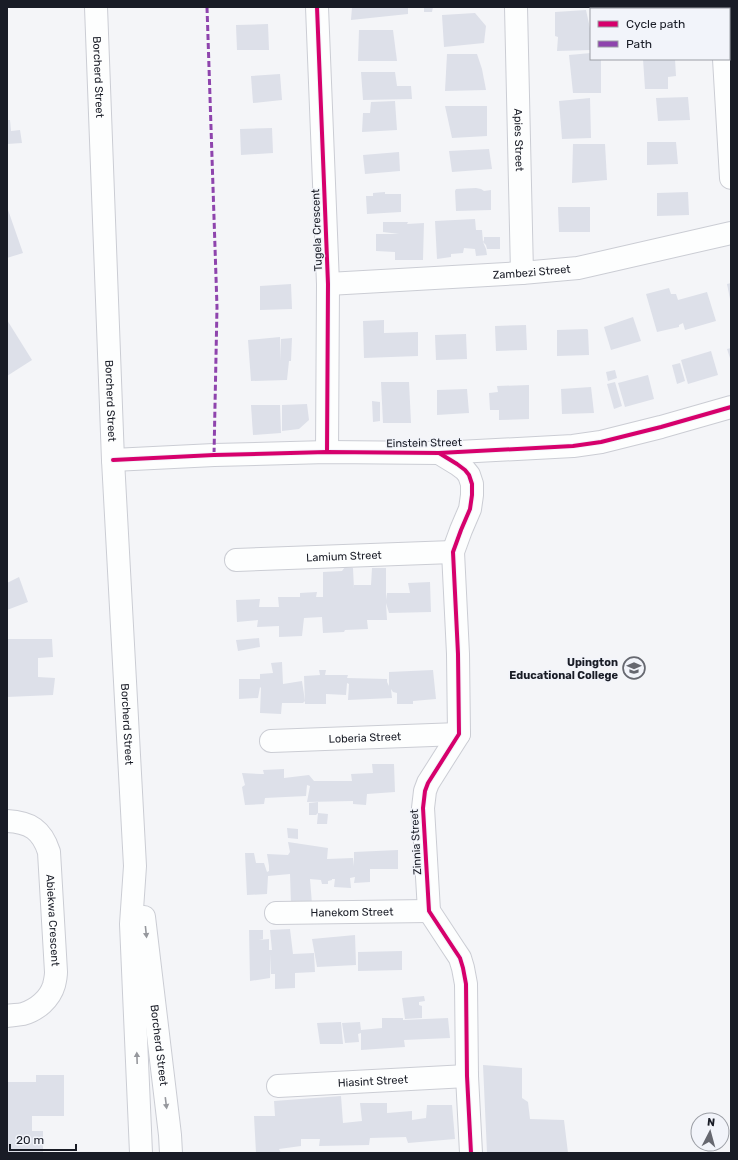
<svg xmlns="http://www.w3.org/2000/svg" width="738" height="1160" viewBox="0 0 738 1160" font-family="Rubik,sans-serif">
<rect width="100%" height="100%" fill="#f4f5f8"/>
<g fill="#dde0e9">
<polygon points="352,7 408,7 408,14 351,20"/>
<polygon points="424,7 433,7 432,12 424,12"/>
<polygon points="586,10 591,33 591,50 557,51 558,37 555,36 555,12"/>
<polygon points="475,13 486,26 484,43 444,47 442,15"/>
<polygon points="268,24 269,50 237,50 236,25"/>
<polygon points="359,30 393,30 397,61 358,61"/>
<polygon points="591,53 591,59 601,59 601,93 573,93 569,55"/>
<polygon points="447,54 477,54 482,69 486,90 445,91"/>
<polygon points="643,59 675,59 676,76 668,77 668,89 645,89"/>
<polygon points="361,72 395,72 397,86 411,86 412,99 363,100"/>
<polygon points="280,74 282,100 253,103 251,76"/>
<polygon points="688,97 690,120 658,121 656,98"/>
<polygon points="590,98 591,138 562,139 559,101"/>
<polygon points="395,101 397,130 362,132 363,113 370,113 371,102"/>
<polygon points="445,106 487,106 487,136 452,138"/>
<polygon points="7,120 10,120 11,131 20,130 22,143 7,144"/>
<polygon points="272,128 273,153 241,155 240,129"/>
<polygon points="647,142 676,142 678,164 647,165"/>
<polygon points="573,144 605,144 607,180 572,183"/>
<polygon points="489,149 492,169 452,172 449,151"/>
<polygon points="399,152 400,171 365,174 363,155"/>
<polygon points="476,188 481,189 484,191 491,190 491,210 456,211 455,191 456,189"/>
<polygon points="385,192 385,194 401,194 401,212 367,214 366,196 373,196 373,193"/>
<polygon points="688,192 689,215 657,216 657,193"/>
<polygon points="7,207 23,253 7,258"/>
<polygon points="558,207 590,207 590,232 559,232"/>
<polygon points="475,219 476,230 482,230 483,242 484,240 484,237 500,237 500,249 487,249 486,245 483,242 486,249 487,255 476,256 475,249 464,248 463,253 451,254 451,257 437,259 435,221"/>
<polygon points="383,222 408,222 407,224 424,223 423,260 395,260 395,252 376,251 376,234 399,234 383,232"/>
<polygon points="731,283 731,299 730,299 727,284"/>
<polygon points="291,284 292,309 260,310 260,286"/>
<polygon points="669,288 671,294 676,294 678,300 707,292 716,321 685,330 683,323 679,325 679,327 657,332 646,294"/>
<polygon points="633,317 641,341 611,350 604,327"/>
<polygon points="7,320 32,360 7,376"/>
<polygon points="384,320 384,333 418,332 418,356 364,358 363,321"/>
<polygon points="526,325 527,350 496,351 495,326"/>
<polygon points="587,329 588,330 589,355 557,356 557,330"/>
<polygon points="466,334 467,359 436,360 435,335"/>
<polygon points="280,337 281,361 281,339 292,338 291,361 289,361 287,380 251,381 248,340"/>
<polygon points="731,348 731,361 727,349"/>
<polygon points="711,351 718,375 688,384 681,360"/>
<polygon points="680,363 685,381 677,384 672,365"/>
<polygon points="615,370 617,378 608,381 606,372"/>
<polygon points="648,375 654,399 625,407 618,383"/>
<polygon points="381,382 409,382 411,423 383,423"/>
<polygon points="615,382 622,406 614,409 607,384"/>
<polygon points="529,385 529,419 499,420 499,410 490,410 489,393 498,392 497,386"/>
<polygon points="591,387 594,413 562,414 561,389"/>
<polygon points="467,389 469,413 437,415 437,390"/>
<polygon points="372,401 380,402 380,421 373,422"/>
<polygon points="307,404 309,420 299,429 282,431 282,405"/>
<polygon points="251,405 280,405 281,433 253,435"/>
<polygon points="345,567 353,568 354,589 354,585 371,585 372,568 386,568 386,600 387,593 410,593 408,583 430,582 431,612 389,613 386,603 387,620 367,620 368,629 345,630 344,632 323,633 322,617 304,618 302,636 279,637 279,626 257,627 258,620 237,622 236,600 260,599 259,607 279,607 278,597 300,597 300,593 317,592 316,597 323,597 323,572 342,571"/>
<polygon points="19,577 28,602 7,610 7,583"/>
<polygon points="259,638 260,647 238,651 236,640"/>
<polygon points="7,639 52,639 53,657 38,658 38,677 55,678 53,695 7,697"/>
<polygon points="282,662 283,684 302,681 305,701 303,703 282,703 281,714 260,713 261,688 260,687 258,698 239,699 239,679 260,679 260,674 273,673 271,663"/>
<polygon points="319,670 326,670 325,675 348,675 347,678 387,679 387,682 389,686 389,672 433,670 436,699 413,701 413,704 397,704 397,693 393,692 391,689 392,698 348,700 349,684 347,683 346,695 326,694 326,704 305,704 304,676 320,675"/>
<polygon points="372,764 394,764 395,792 367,794 366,805 353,804 353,801 307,802 310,786 307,785 306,796 265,798 264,804 245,805 242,787 245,785 242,773 261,774 264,774 263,770 284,769 284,778 309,775 314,781 352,781 351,774 373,773"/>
<polygon points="318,802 318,813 316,815 309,815 309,803"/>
<polygon points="318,813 328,814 327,824 317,824"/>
<polygon points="287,828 298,829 298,839 288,838"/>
<polygon points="288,842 328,848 327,859 353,858 354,866 354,852 398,850 398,869 370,869 370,882 354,883 355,877 350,878 351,888 334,887 335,879 332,879 332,880 328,881 328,884 322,884 321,880 310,879 312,904 291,904 290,874 268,876 267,894 247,895 245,853 254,853 256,863 264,863 267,872 269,871 269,866 267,854 288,855 290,852"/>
<polygon points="290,929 293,954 314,953 315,972 295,973 295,988 275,989 275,974 271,974 271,954 270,978 250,981 249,930 263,930 263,939 259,940 269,939 269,950 272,950 270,930"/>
<polygon points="355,935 356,965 317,967 312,939"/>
<polygon points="402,951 402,970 358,971 358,952"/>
<polygon points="424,996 425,1001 419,1002 419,1005 422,1006 422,1018 405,1019 402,998"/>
<polygon points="382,1018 403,1018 403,1020 448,1018 450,1038 404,1040 405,1047 361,1050 361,1033 358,1034 359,1042 345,1043 342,1023 360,1022 361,1030 382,1028"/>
<polygon points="341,1022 343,1044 320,1044 317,1023"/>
<polygon points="483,1065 522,1068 522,1098 528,1102 530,1119 564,1120 568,1153 487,1153"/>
<polygon points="36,1075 64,1075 64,1116 32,1116 32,1131 43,1131 43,1153 7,1153 7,1082 36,1082"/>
<polygon points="341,1096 343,1123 362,1121 360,1103 387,1103 387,1113 412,1111 412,1120 426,1118 427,1105 452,1105 455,1139 408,1143 406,1137 370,1138 369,1145 319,1146 320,1139 301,1139 301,1146 279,1149 281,1153 256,1153 254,1116 275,1116 274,1101"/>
</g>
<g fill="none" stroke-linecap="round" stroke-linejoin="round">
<g stroke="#cbcdd4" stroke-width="24">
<g id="street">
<polyline points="317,7 328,284 327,452"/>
<path id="s1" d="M516 7 522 273"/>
<polyline points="721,7 721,9"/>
<polyline points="724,59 731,178"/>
<path id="s2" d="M328 284 522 273 578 268 731 233"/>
<polyline points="439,453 457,464 465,470 469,475 472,484 472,495 470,509 461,530 453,552 458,654 459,734 428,783 425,791 423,808 429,911 454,949 460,958 463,968 466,984 467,1076 471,1153"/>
<polyline points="113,460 214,455 327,452 439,453 573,446 601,442 661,427 731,407"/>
<path id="s3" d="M236 560 453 552"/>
<path id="s4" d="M271 741 459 734"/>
<path id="s5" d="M7 821C30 822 42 830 49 852L56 972C56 976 55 981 54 985 50 999 37 1010 23 1014 18 1015 12 1015 7 1016"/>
<path id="s6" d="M276 913 429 911"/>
<path id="s7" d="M278 1086 467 1076"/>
</g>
</g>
<g stroke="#cbcdd4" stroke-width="24">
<g id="highway">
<path id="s8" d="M96 7 113 460 135 866 131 924 141 1153"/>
<path id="s9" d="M144 917 170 1135 171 1153"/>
</g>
</g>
<use href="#street" stroke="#fdfefe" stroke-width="22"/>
<use href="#highway" stroke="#fdfefe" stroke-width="22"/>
<polyline stroke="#8e44ad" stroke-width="3" stroke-dasharray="6 3" stroke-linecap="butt" points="207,7 217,307 214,455"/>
<g stroke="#f2f4fa" stroke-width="6">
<g id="cycleway">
<polyline points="317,7 328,284 327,452"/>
<polyline points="439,453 457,464 465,470 469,475 472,484 472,495 470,509 461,530 453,552 458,654 459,734 428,783 425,791 423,808 429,911 454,949 460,958 463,968 466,984 467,1076 471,1153"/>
<polyline points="113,460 214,455 327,452 439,453 573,446 601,442 661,427 731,407"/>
</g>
</g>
<use href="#cycleway" stroke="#d6006c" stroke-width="4"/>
</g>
<defs><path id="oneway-solid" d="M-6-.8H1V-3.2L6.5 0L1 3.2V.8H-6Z"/></defs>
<g fill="#96989d">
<use href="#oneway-solid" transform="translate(146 932) rotate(84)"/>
<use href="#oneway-solid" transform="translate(137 1058) rotate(-92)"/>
<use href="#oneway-solid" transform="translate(166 1103) rotate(83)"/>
</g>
<defs>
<g id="university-ring" transform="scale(1.15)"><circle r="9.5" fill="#f2f4fa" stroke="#666870" stroke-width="1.5"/><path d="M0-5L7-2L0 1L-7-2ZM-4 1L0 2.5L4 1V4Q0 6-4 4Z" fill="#666870"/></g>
</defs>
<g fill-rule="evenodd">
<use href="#university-ring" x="634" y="668"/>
</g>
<g text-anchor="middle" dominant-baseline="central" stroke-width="3" stroke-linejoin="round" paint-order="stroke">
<g font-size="11" fill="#191c26" stroke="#f2f4fa">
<text stroke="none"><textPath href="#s8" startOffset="70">Borcherd Street</textPath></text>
<text stroke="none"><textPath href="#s1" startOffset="133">Apies Street</textPath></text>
<text transform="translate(317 230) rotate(-92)">Tugela Crescent</text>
<text stroke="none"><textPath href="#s2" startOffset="204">Zambezi Street</textPath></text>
<text stroke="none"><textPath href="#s8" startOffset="394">Borcherd Street</textPath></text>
<text transform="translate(424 443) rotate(-1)">Einstein Street</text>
<text stroke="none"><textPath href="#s3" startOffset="108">Lamium Street</textPath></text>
<text stroke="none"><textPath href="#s8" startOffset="718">Borcherd Street</textPath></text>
<text stroke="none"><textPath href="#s4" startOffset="94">Loberia Street</textPath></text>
<text transform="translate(416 842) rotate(-93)">Zinnia Street</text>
<text stroke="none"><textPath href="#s6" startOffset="76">Hanekom Street</textPath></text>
<text stroke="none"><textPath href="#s5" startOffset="125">Abiekwa Crescent</textPath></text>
<text stroke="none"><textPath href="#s9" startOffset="129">Borcherd Street</textPath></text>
<text stroke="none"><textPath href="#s7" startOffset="95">Hiasint Street</textPath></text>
</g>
<g font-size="11" font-weight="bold" fill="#191c26" stroke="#f2f4fa" text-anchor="end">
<text x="618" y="662">Upington<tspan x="618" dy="13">Educational College</tspan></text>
</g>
</g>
<rect width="738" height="1160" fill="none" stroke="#191c26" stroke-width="16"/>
<rect x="590" y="8" width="140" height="52" fill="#f2f4fa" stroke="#9b9ea5"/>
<rect x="598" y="21" width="20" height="6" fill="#d6006c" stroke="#9b9ea5"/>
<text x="626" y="28" font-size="12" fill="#191c26">Cycle path</text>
<rect x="598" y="41" width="20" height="6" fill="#8e44ad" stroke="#9b9ea5"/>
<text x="626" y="48" font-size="12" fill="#191c26">Path</text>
<g transform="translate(710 1132) rotate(6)"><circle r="19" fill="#f2f4fa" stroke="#9b9ea5"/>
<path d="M0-3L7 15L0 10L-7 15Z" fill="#666870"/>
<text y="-6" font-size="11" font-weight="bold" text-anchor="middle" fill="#191c26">N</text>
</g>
<path d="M10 1144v6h66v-6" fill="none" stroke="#191c26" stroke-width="2"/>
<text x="16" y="1144" font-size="12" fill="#191c26" stroke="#f2f4fa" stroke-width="3" paint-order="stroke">20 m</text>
</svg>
